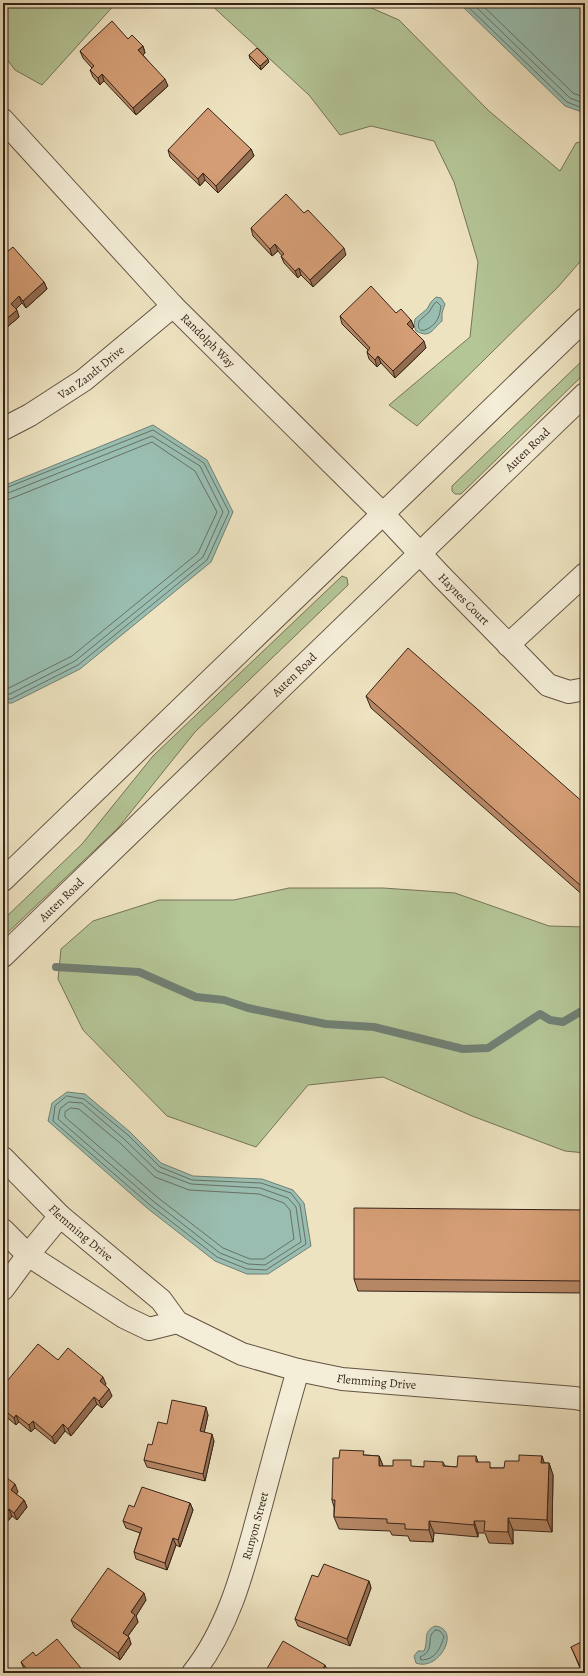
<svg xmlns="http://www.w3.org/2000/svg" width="588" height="1676" viewBox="0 0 588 1676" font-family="Alegreya,serif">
<rect width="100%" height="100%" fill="#eee3c1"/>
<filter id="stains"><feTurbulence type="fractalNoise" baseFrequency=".005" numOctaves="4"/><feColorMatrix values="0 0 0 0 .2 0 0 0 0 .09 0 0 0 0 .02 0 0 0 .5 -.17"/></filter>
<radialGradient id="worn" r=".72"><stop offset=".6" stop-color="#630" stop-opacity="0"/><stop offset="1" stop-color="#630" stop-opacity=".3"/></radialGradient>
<g fill="#b4c596" stroke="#757458">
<polygon points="3,3 116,3 42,85 15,70 3,54"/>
<polygon points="209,3 360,3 399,20 489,111 560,171 576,143 585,141 585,256 558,287 417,426 389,405 470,337 478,262 454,182 434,141 371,126 340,135 309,95"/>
<polygon points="585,358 585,373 461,494 455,494 452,491 452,486"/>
<polygon points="342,576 347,578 348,585 195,732 118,828 3,937 3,920 82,844 153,756"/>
<polygon points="289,888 383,888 455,893 549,926 585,927 585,1153 565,1151 472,1116 383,1077 308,1085 256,1147 167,1116 83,1030 58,979 61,949 93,921 159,900 234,900"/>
</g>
<g fill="#99beb1" stroke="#718074">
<polygon points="459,3 585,3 585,113 565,106"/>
<path d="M436 297 441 298 445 304 442 313V321C432 329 431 339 416 331L414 325 415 319 427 309 431 302Z"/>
<polygon points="153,425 207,460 233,512 211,562 80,669 12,703 3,703 3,486"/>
<polygon points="67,1092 85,1094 130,1132 161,1163 193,1176 262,1179 293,1190 304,1203 311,1246 268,1274 247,1274 215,1261 147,1208 48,1121 52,1103"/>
<path d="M435 1626C462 1629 439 1672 416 1663L414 1656 418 1651H424C429 1640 422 1632 435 1626Z"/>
</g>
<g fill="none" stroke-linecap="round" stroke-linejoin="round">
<g stroke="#687065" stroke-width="1">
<polyline points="464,3 567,102 585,109"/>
<polyline points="472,3 570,98 585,104"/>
<polyline points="480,3 573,93 585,98"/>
<path d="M437 302 441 306C440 310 440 315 438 318 435 327 415 339 419 321L429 312 434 304Z"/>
<polyline points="3,489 153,430 204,463 229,512 207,560 78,665 11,699 3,699"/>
<polyline points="3,495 152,436 200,466 223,512 203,557 75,661 10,694 3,694"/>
<polyline points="3,501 10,499 152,442 195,471 217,512 198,553 72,656 9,688 3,688"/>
<polygon points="67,1096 84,1099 128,1135 160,1167 192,1180 261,1183 291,1193 300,1205 306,1244 266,1270 247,1269 217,1257 150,1205 53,1121 55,1106"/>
<polygon points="69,1102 82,1103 124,1139 157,1171 191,1184 260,1188 288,1198 296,1207 301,1242 265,1265 248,1264 220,1253 153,1201 58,1119 60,1109"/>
<polygon points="71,1108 79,1109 120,1143 155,1177 189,1190 259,1194 284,1203 290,1210 294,1239 264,1259 250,1259 223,1248 157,1197 65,1117 65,1112"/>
<path d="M436 1630 440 1631 444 1636C441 1648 435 1660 421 1660L420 1657C437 1650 424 1636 436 1630Z"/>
</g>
<polyline stroke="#718074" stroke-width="8" points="56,967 139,972 196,997 224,1000 248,1008 326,1024 374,1027 463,1049 488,1048 540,1014 550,1020 563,1022 585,1009"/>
<g stroke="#645343" stroke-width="24">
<g id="minor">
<path id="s1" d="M3 120 173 306 383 514 441 576 548 685 569 692 585 689"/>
<path id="s2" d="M3 429 30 415 84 380 173 306"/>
<polyline points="508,645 585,574"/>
<polyline points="3,880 585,319"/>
<path id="s3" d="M3 956 585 394"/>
<path id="s4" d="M3 1158 60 1216 161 1300 177 1322 242 1354 298 1370 342 1379 575 1398 585 1400"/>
<polyline points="3,1230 28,1255 124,1317 149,1329 177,1322"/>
<polyline points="3,1289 28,1255 60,1216"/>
<path id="s5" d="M193 1673C231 1625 245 1563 261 1505 273 1460 285 1415 298 1370"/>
</g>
</g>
<use href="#minor" stroke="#f4edd7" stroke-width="22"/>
</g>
<g fill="#b68765" stroke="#362319">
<polygon points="128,39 143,46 145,53 143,55 168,86 136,115 104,81 100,85 93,77 90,70 92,68 83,58 80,51"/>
<polygon points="249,55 269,62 261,70 250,59"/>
<polygon points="251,149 254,156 218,193 205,180 200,186 170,157 168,150"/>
<polygon points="304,213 346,255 313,287 301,275 298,278 284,263 281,256 282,256 278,251 272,256 253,236 251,228"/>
<polygon points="3,255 44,282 47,289 26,308 22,303 16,309 19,317 6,328 3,325"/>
<polygon points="396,313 411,320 414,327 412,329 426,348 395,378 381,363 377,367 369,359 367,352 368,350 342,324 340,316"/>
<polygon points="366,696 585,804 585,897 371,708"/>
<polygon points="585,1210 585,1293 358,1291 354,1279"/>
<polygon points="58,1360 106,1384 105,1385 112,1396 102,1408 97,1404 71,1436 65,1431 55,1444 35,1428 31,1432 19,1422 16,1425 3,1414 3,1386"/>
<polygon points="208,1415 204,1432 214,1441 205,1481 147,1467 144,1460 167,1424"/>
<polygon points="365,1455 379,1456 383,1466 424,1467 443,1462 445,1466 457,1467 476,1456 478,1462 492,1468 504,1468 519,1461 542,1456 544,1463 549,1463 553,1475 552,1532 513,1530 513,1544 489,1543 485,1533 478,1533 478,1537 434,1533 433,1542 410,1541 408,1536 392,1535 390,1531 339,1529 334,1517 334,1507 332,1500 339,1458"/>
<polygon points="3,1475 18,1492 16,1494 24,1500 27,1507 17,1520 12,1516 3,1527"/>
<polygon points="190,1503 193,1510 180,1547 176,1545 167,1570 136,1559 134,1552 140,1533 126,1528 123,1521 134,1507"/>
<polygon points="318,1577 369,1581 371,1588 350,1646 298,1626 295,1619"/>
<polygon points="146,1600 136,1616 138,1622 128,1636 131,1644 120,1660 74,1627 71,1620"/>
<polygon points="571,1647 585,1673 582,1673 575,1656"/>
<polygon points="36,1656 85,1673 24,1669 21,1662"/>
</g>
<g fill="#946e52" stroke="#362319">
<polygon points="143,46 145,53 141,57 138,50"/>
<polygon points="268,59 269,62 261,70 260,66"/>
<polygon points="102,74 104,81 100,85 98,78"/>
<polygon points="165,79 168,86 136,115 133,108"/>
<polygon points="251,149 254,156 218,193 216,186"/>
<polygon points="203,173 205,180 200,186 198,179"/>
<polygon points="275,244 278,251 272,256 270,249"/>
<polygon points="344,248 346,255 313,287 310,280"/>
<polygon points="299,268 301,275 298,278 295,271"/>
<polygon points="44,282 47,289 26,308 23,301"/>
<polygon points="19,296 22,303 14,311 11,304"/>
<polygon points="17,310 19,317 6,328 4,321"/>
<polygon points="411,320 414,327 410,331 407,324"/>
<polygon points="424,341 426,348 395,378 393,371"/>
<polygon points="378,356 381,363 377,367 375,360"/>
<polygon points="585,880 585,896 580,885"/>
<polygon points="103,1377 106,1384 103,1388 100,1381"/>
<polygon points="109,1389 112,1396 102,1408 99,1401"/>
<polygon points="94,1397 97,1404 71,1436 68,1429"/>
<polygon points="206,1407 208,1415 203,1438 200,1431"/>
<polygon points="16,1415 19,1422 16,1425 14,1418"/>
<polygon points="33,1421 35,1428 31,1432 29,1425"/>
<polygon points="63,1424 65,1431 55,1444 52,1437"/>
<polygon points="212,1434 214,1441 205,1481 203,1474"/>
<polygon points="379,1456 384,1468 379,1466"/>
<polygon points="542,1456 546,1468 541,1463"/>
<polygon points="549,1463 553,1475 552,1532 547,1520"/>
<polygon points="15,1484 18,1492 14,1497 11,1490"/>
<polygon points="24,1500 27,1507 17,1520 14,1513"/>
<polygon points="190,1503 193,1510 180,1547 178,1540"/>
<polygon points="9,1509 12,1516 3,1527 3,1517"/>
<polygon points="508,1518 513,1530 513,1544 508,1532"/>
<polygon points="429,1521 434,1533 433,1542 429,1530"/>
<polygon points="474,1521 478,1533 478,1537 474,1525"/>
<polygon points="173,1538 176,1545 167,1570 165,1563"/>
<polygon points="369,1581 371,1588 350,1646 347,1639"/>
<polygon points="144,1593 146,1600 136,1616 138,1622 125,1640 123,1633 131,1612"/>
<polygon points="129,1637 131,1644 120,1660 118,1653"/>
<polygon points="325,1665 328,1672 328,1673 321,1673"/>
</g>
<g fill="#d49d75" stroke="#362319">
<polygon points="112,21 128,39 132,35 143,46 138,50 165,79 133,108 102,74 98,78 90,70 94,66 80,51"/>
<polygon points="257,48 268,59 260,66 249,55"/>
<polygon points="208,108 251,149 216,186 203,173 198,179 168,150"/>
<polygon points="286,194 304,213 308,210 344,248 310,280 299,268 295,271 281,256 284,254 275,244 270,249 251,228"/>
<polygon points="13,247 44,282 23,301 19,296 11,304 17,310 4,321 3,320 3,255"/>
<polygon points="371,286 396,313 401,309 411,320 407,324 424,341 393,371 378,356 375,360 367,352 370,348 340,316"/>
<polygon points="408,648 585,804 585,880 580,885 366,696"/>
<polygon points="354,1208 585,1210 585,1281 354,1279"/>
<polygon points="38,1344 58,1360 68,1348 103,1377 100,1381 109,1389 99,1401 94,1397 68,1429 63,1424 52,1437 33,1421 29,1425 16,1415 14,1418 3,1409 3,1386"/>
<polygon points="172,1400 206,1407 200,1431 212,1434 203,1474 144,1460 148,1444 152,1445 158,1422 167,1424"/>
<polygon points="340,1450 364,1451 363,1455 379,1456 379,1466 393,1466 393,1460 411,1460 411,1466 424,1467 424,1461 443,1462 443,1466 457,1467 458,1456 476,1456 476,1462 490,1462 490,1468 504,1468 505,1461 519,1461 519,1455 542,1456 541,1463 549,1463 547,1520 508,1518 508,1532 484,1531 485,1521 474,1521 474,1525 429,1521 429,1530 405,1529 405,1524 387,1523 387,1519 334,1517 335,1500 332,1500 333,1458 339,1458"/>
<polygon points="3,1475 15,1484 11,1490 24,1500 14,1513 9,1509 3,1517"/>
<polygon points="142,1487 190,1503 178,1540 173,1538 165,1563 134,1552 142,1528 123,1521 129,1505 134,1507"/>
<polygon points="324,1564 369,1581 347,1639 295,1619 312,1575 318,1577"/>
<polygon points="108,1568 144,1593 131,1612 135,1615 123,1633 129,1637 118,1653 71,1620"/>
<polygon points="57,1639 85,1673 19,1673 26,1668 21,1662 33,1652 36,1656"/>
<polygon points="585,1640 585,1673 583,1673 571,1647"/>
<polygon points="283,1641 325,1665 321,1673 259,1673 260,1670 265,1672"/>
</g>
<g text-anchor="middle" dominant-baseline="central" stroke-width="3" stroke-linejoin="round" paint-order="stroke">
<g font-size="12" fill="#362319" stroke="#f4edd7">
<text stroke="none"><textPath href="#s1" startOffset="301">Randolph Way</textPath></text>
<text stroke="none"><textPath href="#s2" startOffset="105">Van Zandt Drive</textPath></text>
<text stroke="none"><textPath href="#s3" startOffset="729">Auten Road</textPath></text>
<text stroke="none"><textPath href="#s1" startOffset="665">Haynes Court</textPath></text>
<text stroke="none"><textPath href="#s3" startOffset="405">Auten Road</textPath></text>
<text stroke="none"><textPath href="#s3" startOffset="81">Auten Road</textPath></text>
<text stroke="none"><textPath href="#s4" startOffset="108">Flemming Drive</textPath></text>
<text stroke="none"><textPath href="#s4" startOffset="450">Flemming Drive</textPath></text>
<text stroke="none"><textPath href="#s5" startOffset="161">Runyon Street</textPath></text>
</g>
</g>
<rect width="588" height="1676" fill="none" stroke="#eee3c1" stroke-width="16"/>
<rect x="4" y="4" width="580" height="1668" fill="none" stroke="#362319" stroke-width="2"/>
<rect x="8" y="8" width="572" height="1660" fill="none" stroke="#362319"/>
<rect width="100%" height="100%" filter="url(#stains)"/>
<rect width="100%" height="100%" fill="url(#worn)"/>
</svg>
